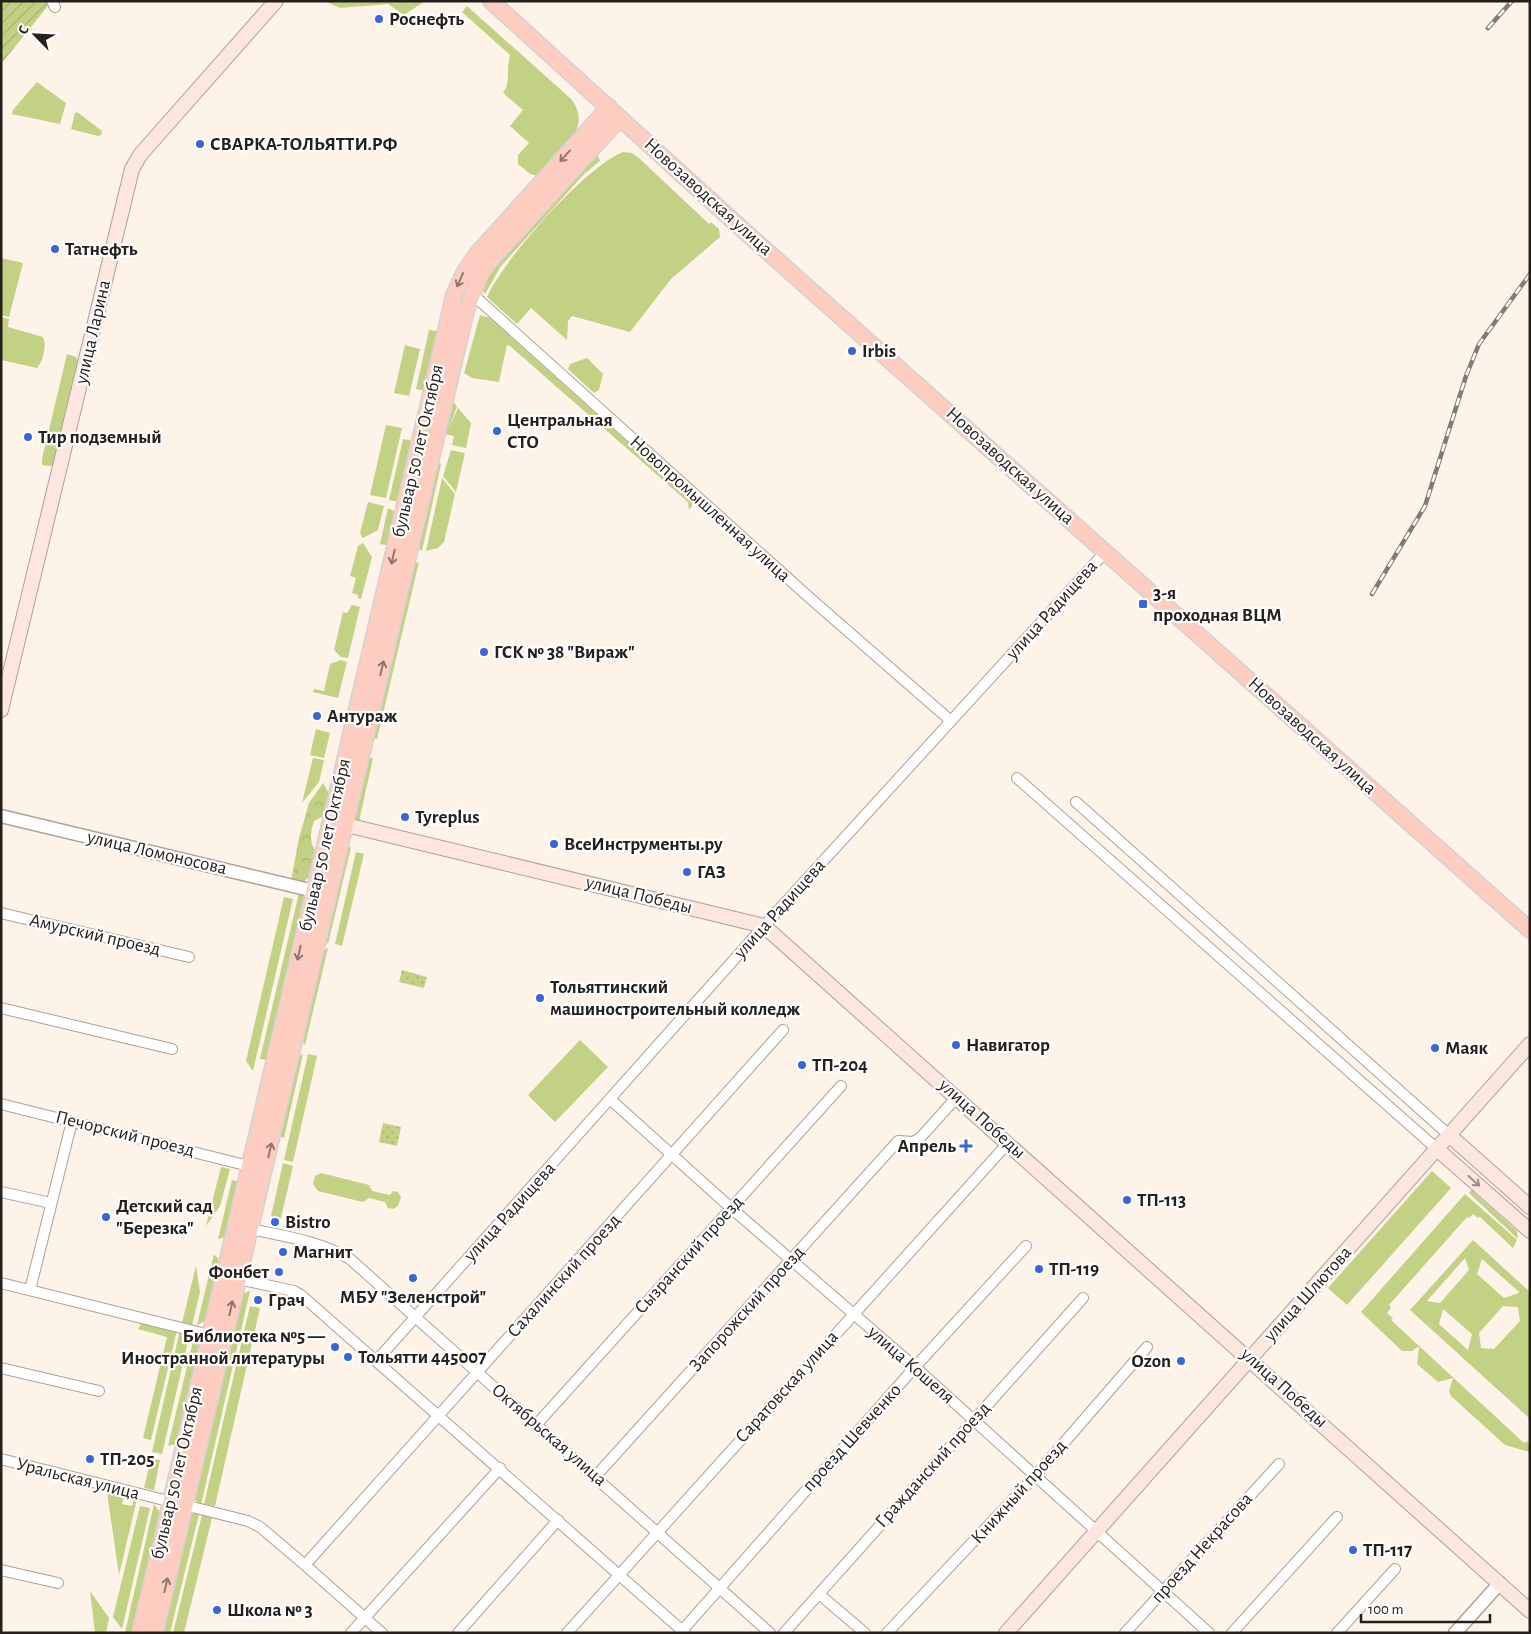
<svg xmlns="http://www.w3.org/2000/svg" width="1531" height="1634" viewBox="0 0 1531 1634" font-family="'Alegreya Sans',sans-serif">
<defs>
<pattern id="forest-crowns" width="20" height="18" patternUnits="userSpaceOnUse" patternTransform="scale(1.25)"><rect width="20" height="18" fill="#c2d183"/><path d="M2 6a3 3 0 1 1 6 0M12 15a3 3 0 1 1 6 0" fill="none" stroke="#a7b371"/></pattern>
<pattern id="park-dots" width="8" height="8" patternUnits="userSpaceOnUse" patternTransform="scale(1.25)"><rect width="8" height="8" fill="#c2d183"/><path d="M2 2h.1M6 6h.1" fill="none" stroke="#a7b371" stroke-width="1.8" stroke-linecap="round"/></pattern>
<pattern id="garden-furrows" width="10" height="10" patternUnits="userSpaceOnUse" patternTransform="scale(1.25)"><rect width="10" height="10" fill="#c2d183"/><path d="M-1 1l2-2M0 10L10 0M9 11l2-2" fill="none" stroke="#a7b371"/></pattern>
</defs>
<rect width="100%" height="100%" fill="#fef3e9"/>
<g fill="#c2d183" fill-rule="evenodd">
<polygon points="324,1 425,1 404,15 388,4 340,8"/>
<path d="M467 6 570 98C596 127 558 154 539 176L530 174 518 164V155L529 143 510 126 523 110 503 93C511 83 506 68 510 55L462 12Z"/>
<polygon points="37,82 66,103 60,124 12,114 13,110"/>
<polygon points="77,112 102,131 101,135 98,136 71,129 75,113"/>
<path d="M623 152 632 153 640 159 709 224 711 222 719 229 720 237 671 279 630 332 572 316 568 321 567 340 531 308 517 324 487 297C503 260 586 166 623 152Z"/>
<polygon points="597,154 600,161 584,174 501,266 485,294 482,288 492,267 579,168"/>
<polygon points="1,258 23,263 9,317 1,315"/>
<polygon points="480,315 490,318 692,500 692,506 689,510 688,502 510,346 507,345 499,382 472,378 464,373"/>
<path d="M1 317 9 319 8 327 43 337C47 346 43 361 37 368L1 360Z"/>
<polygon points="429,330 437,331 438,337 426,391 416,389"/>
<polygon points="405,345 420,349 409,396 394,393"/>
<polygon points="67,354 76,357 78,361 54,464 50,466 42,465 42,459"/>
<polygon points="587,358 603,374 599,390 594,393 568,369 570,364"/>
<polygon points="453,401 457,407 448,430 458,408 471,423 466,448 452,445 454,436 445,434 445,418"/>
<polygon points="386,425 402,428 386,498 370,495"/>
<polygon points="403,439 415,441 398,502 389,500"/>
<polygon points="451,450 465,453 456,492 443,476"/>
<polygon points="439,463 441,464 422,551 417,547 431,478"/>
<polygon points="442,478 455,494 444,542 438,548 426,551"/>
<polygon points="368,502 384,506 378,530 363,538 360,533"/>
<polygon points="388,508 396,512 390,546 380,544"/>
<polygon points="363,543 372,557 361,599 358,598 358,595 352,593 356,578 350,576 358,546"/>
<polygon points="419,562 377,739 369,738 413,564"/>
<polygon points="352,605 360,607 348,658 341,657 334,650 343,612 347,613"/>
<polygon points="341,660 347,662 338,698 313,692 314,689 324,691 330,664"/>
<polygon points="316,729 330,733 324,758 310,755"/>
<polygon points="313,758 324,760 319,782 302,803"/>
<polygon points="366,758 373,758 358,826 353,821"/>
<polygon points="351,847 328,944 325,939 347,848"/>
<polygon points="356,852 364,854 342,946 335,944"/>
<polygon points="299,893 305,898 273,1045 266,1060 260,1059"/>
<polygon points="284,897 293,899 253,1071 246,1061"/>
<polygon points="328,948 305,1045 302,1040 321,951"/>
<polygon points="580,1040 608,1067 555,1122 528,1095"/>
<polygon points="303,1054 284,1138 281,1137 282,1115 297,1057"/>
<polygon points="308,1054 317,1056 293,1162 284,1160"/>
<polygon points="283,1163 293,1166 281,1218 271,1216"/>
<polygon points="221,1167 230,1169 220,1206 206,1226"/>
<polygon points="1432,1171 1451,1188 1347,1305 1328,1288"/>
<polygon points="321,1173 369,1185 372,1191 390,1195 393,1191 398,1192 401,1197 398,1206 393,1209 388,1208 385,1202 369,1198 363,1202 318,1191 313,1184 315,1176"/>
<polygon points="232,1180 240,1182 226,1237 218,1239"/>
<polygon points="1471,1190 1517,1231 1518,1239 1469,1193"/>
<polygon points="1465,1194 1517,1240 1513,1248 1480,1217 1478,1218 1473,1214 1469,1218 1467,1217 1389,1305 1391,1308 1387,1313 1393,1318 1391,1320 1524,1443 1527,1441 1530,1444 1530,1452 1505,1445 1451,1396 1449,1391 1453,1378 1438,1382 1417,1364 1419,1346 1412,1351 1402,1351 1361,1312"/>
<path d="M1473 1240 1530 1292V1419L1410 1310ZM1465 1258 1469 1270 1440 1303 1427 1301ZM1482 1259 1519 1292V1293L1504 1298 1477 1274ZM1503 1306 1518 1307 1520 1321 1494 1349 1481 1348 1479 1333ZM1443 1309 1472 1334 1468 1350 1439 1324Z"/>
<polygon points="214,1254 221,1262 207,1320 197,1325"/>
<polygon points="196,1266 200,1292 192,1325 182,1323"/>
<polygon points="250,1291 201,1505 194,1499 241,1294"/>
<polygon points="250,1306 260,1308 215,1506 204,1504"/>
<polygon points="142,1322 177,1330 151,1440 143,1438 167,1337 138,1329"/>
<polygon points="180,1330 190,1333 162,1454 152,1452"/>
<polygon points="195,1333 202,1339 180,1443 168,1446"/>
<polygon points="151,1458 160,1460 154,1490 144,1488"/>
<polygon points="107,1492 124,1496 122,1504 132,1506 134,1499 137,1499 119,1575"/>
<polygon points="154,1504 161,1514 135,1633 125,1633"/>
<polygon points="140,1506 150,1508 122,1629 113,1617"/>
<polygon points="195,1513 199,1514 170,1633 160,1633 190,1515"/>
<polygon points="202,1515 212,1518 184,1633 173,1633"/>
<polygon points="90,1591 109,1618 106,1633 95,1633"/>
</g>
<path fill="url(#forest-crowns)" d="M323 783 331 797 322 817 314 821C310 833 309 843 317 853L313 874 303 882 291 881 299 838 309 803Z"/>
<g fill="url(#park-dots)">
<polygon points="402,970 427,977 424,988 399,982"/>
<polygon points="383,1123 401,1127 397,1146 379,1142"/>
</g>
<polygon fill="url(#garden-furrows)" points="1,1 47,1 48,6 1,64"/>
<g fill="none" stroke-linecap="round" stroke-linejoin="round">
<g stroke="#aea196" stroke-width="12">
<g id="minor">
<polyline points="52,1 55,7"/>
<polyline points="471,293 811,599 951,721"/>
<polyline points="1017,778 1437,1149"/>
<polyline points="1076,802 1449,1135"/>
<polyline points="1,913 189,957"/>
<polyline points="1,1008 172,1049"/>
<polyline points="611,1100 731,1208 915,1367 1209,1633"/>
<polyline points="1,1104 249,1166"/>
<polyline points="1,1192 51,1203"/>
<path d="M246 1228C282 1236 318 1240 350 1259L770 1633"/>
<polyline points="234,1278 294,1291 301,1295 685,1633"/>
<polyline points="1,1283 210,1335"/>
<polyline points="30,1290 72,1121"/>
<polyline points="377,1360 764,926 1106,551"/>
<polyline points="1,1368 99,1391"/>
<polyline points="537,1424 841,1086"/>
<polyline points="1,1459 248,1521 260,1527 305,1565 382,1633"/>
<polyline points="595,1477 898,1141 913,1142 920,1138 957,1097"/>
<polyline points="305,1565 783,1030"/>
<polyline points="1,1570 58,1583"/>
<polyline points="819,1594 865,1633"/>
<polyline points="351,1633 500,1468"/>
<polyline points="458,1633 558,1520"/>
<polyline points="567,1633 1008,1143"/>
<polyline points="680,1633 915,1367 1026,1246"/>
<polyline points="784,1633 1083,1298"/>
<polyline points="887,1633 1036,1475 1147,1347"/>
<polyline points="1125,1633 1279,1464"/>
<polyline points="1232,1633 1337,1517"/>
<polyline points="1337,1633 1395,1569"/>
</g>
</g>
<g stroke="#aea196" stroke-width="15">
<g id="tertiary">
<polyline points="1,816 314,891"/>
<polyline points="1455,1633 1500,1583"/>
</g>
</g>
<g stroke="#aea196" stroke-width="16">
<g id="secondary">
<polyline points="1,710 132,169 140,155 276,1"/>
<polyline points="334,822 764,926 1530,1611"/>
<polyline points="1449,1135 1530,1207"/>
<polyline points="1437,1149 1530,1231"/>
<polyline points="1006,1633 1530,1044"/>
</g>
</g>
<g stroke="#d3d2d2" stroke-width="18">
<g id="primary">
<polyline points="491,1 742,229 1530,930"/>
<polyline points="140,1633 454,295 464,273 476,255 609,107"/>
<polyline points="155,1633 466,311 480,275 489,262 620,118"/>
</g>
</g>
<use href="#minor" stroke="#fff" stroke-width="10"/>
<use href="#tertiary" stroke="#fff" stroke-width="12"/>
<use href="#secondary" stroke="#fee6e0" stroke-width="14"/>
<use href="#primary" stroke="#fecdc1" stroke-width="15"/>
<g stroke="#827a74" stroke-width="4.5">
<g id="rail">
<polyline points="1488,28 1512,1"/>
<polyline points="1372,594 1425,506 1466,376 1479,344 1530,274"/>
</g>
</g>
<use href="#rail" stroke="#fff" stroke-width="2.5" stroke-dasharray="8" stroke-linecap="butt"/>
</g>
<defs><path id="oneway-shaft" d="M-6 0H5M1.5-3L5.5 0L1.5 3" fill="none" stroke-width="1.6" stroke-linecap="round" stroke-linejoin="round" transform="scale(1.25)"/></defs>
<g stroke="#92766e">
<use href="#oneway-shaft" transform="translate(565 156) rotate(132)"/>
<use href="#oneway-shaft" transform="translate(460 280) rotate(114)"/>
<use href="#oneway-shaft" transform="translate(393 557) rotate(103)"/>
<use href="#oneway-shaft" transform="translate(382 668) rotate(-77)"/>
<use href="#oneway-shaft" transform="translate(299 953) rotate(103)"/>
<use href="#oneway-shaft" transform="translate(270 1150) rotate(-77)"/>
<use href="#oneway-shaft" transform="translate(231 1308) rotate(-77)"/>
<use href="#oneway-shaft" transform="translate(166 1585) rotate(-77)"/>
</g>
<use stroke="#9c8d88" href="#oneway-shaft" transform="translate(1474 1181) rotate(42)"/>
<g fill="#3766d6" stroke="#fff" stroke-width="2">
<circle cx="379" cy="19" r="5"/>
<circle cx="200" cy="144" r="5"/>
<circle cx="55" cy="249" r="5"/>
<circle cx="852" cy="351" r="5"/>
<circle cx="497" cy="431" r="5"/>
<circle cx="28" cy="437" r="5"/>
<rect x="1138" y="599" width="10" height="10" rx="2.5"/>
<circle cx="484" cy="652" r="5"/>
<circle cx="317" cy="716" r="5"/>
<circle cx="405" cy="817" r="5"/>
<circle cx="554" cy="844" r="5"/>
<circle cx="687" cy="872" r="5"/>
<circle cx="540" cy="998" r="5"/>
<circle cx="956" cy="1045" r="5"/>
<circle cx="1435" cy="1048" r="5"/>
<circle cx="802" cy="1065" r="5"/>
<path d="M963.5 1138.5h5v5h5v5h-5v5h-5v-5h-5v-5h5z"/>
<circle cx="1127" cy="1200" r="5"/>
<circle cx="106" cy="1217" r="5"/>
<circle cx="275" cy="1222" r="5"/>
<circle cx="283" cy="1252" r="5"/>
<circle cx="1039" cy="1269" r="5"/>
<circle cx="279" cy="1272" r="5"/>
<circle cx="413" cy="1278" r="5"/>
<circle cx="258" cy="1300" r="5"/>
<circle cx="335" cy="1347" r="5"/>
<circle cx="348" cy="1357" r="5"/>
<circle cx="1181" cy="1361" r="5"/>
<circle cx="90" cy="1459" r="5"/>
<circle cx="1353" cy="1550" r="5"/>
<circle cx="217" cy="1610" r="5"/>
</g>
<g text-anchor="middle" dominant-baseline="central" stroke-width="4.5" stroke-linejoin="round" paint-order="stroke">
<g font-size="19" font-weight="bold" fill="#25201c" stroke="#fff" text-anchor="start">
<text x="389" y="19">Роснефть</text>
<text x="210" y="144">СВАРКА-ТОЛЬЯТТИ.РФ</text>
<text x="65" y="249">Татнефть</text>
<text x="862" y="351">Irbis</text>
<text x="507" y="420">Центральная<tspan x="507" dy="22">СТО</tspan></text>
<text x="38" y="437">Тир подземный</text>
<text x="1153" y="593">3-я<tspan x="1153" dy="22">проходная ВЦМ</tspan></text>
<text x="494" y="652">ГСК № 38 "Вираж"</text>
<text x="327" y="716">Антураж</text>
<text x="415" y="817">Tyreplus</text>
<text x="564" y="844">ВсеИнструменты.ру</text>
<text x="697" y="872">ГАЗ</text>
<text x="550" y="987">Тольяттинский<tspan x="550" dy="22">машиностроительный колледж</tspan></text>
<text x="966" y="1045">Навигатор</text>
<text x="1445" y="1048">Маяк</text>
<text x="812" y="1065">ТП-204</text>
<text x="956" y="1146" text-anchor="end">Апрель</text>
<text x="1137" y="1200">ТП-113</text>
<text x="116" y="1206">Детский сад<tspan x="116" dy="22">"Березка"</tspan></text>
<text x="285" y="1222">Bistro</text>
<text x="293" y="1252">Магнит</text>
<text x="1049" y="1269">ТП-119</text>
<text x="269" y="1272" text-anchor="end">Фонбет</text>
<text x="413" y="1297" text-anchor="middle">МБУ "Зеленстрой"</text>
<text x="268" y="1300">Грач</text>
<text x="325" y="1336" text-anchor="end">Библиотека №5 —<tspan x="325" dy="22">Иностранной литературы</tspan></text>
<text x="358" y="1357">Тольятти 445007</text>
<text x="1171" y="1361" text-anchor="end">Ozon</text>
<text x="100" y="1459">ТП-205</text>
<text x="1363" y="1550">ТП-117</text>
<text x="227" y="1610">Школа № 3</text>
</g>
<g font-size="19" fill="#25201c" stroke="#fff">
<text transform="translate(708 197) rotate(42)">Новозаводская улица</text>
<text transform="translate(93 332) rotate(-77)">улица Ларина</text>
<text transform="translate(418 451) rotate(-77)">бульвар 50 лет Октября</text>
<text transform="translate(1010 466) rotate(42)">Новозаводская улица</text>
<text transform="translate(710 509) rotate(42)">Новопромышленная улица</text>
<text transform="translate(1052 610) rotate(-48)">улица Радищева</text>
<text transform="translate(1312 736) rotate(42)">Новозаводская улица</text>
<text transform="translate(325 845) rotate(-77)">бульвар 50 лет Октября</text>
<text transform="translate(157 853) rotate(13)">улица Ломоносова</text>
<text transform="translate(639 895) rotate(14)">улица Победы</text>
<text transform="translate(780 909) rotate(-48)">улица Радищева</text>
<text transform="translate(95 935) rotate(13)">Амурский проезд</text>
<text transform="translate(982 1119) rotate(42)">улица Победы</text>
<text transform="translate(125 1134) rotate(14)">Печорский проезд</text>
<text transform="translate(510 1212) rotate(-48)">улица Радищева</text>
<text transform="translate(689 1255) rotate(-48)">Сызранский проезд</text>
<text transform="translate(564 1276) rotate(-48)">Сахалинский проезд</text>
<text transform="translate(1308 1294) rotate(-48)">улица Шлютова</text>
<text transform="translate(747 1309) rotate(-48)">Запорожский проезд</text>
<text transform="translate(911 1365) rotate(41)">улица Кошеля</text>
<text transform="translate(787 1387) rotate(-48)">Саратовская улица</text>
<text transform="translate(1284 1388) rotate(42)">улица Победы</text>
<text transform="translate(549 1435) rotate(41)">Октябрьская улица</text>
<text transform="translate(852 1438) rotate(-48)">проезд Шевченко</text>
<text transform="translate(933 1465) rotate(-48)">Гражданский проезд</text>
<text transform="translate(177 1473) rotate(-77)">бульвар 50 лет Октября</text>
<text transform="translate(78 1479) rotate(14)">Уральская улица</text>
<text transform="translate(1019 1492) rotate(-48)">Книжный проезд</text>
<text transform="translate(1202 1548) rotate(-48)">проезд Некрасова</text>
</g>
</g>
<rect width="1531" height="1634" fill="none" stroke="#25201c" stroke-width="5"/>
<g transform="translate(35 35) rotate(294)" stroke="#ffffff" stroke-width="4" paint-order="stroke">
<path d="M0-4L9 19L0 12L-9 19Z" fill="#25201c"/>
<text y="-8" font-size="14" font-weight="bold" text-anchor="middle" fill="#25201c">С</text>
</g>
<path d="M1361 1614v8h129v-8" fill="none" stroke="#25201c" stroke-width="2.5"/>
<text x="1368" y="1614" font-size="15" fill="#25201c" stroke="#ffffff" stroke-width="4" paint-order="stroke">100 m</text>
</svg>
